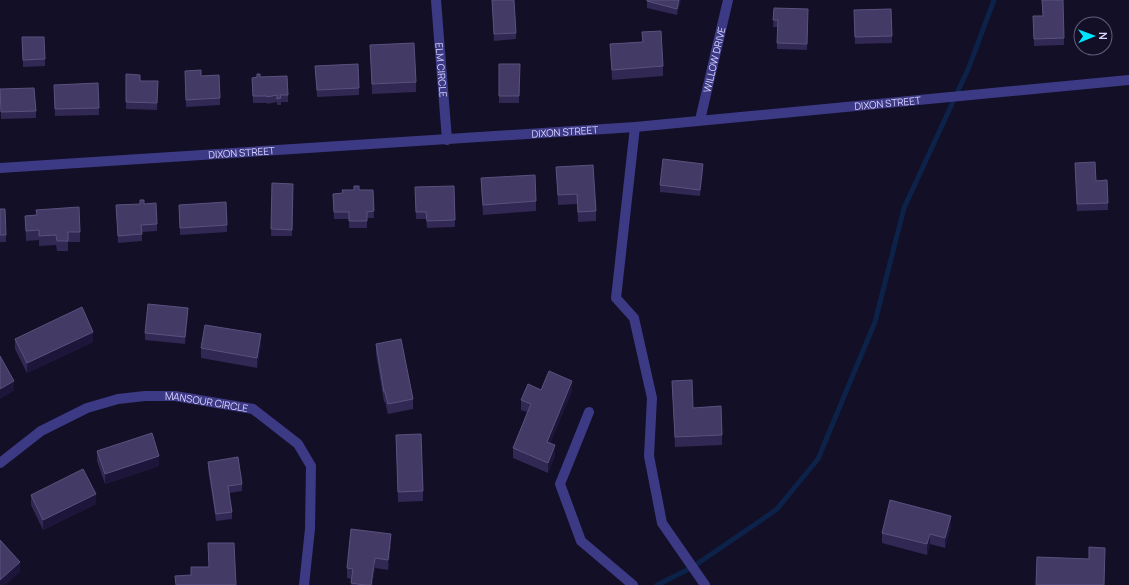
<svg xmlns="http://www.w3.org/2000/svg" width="1129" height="585" viewBox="0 0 1129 585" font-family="Manrope,sans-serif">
<rect width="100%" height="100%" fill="#130f26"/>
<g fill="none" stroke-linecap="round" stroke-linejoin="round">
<polyline stroke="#0c2248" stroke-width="5" points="657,585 691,568 776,510 818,459 875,322 904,208 969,67 994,0"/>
<g stroke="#3d3a85" stroke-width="10">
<polyline points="635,127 616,298 634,318 652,398 649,456 662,523 705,585"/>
<polyline points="589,412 560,484 581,541 633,585"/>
</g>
<g stroke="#3d3a85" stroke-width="10">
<path id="s1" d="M436 0 447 140"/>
<path id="s2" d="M700 120 728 0"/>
<path id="s3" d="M0 168 635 127 1129 80"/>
<path id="s4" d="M0 463 41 431 87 408 118 399 145 396H175L253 409 298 444 311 466 310 529 304 585"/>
</g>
</g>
<g fill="#312854">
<polygon points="492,0 516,33 516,39 494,41"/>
<polygon points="647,0 681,0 677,15 647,8"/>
<polygon points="1042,0 1064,38 1064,45 1034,46 1033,23 1043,16"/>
<polygon points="774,8 808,9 807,50 777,49 777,27 773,27"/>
<polygon points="854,17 892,36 892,43 855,44"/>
<polygon points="642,32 663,66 663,76 612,80 610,44 642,42"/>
<polygon points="22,44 45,59 45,66 23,67"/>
<polygon points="370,45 416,82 416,92 372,94"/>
<polygon points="499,64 520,64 519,103 499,103"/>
<polygon points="315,66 359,88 359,95 317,97"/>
<polygon points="185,71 201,76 220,98 220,105 186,107"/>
<polygon points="126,74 140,81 158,81 157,110 126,109"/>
<polygon points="260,77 288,95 288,102 281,102 281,105 277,105 277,102 267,104 267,103 253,103 252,78"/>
<polygon points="0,89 36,111 36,118 1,119"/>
<polygon points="54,92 99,108 99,115 55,116"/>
<polygon points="1075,163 1096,181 1108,203 1108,210 1077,211"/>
<polygon points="556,167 596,211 596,221 578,222 577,204 558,205"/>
<polygon points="703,171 700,196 660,192 660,185"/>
<polygon points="481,178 536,201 536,211 483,215 481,188"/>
<polygon points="272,183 293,184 292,236 271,236"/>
<polygon points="454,186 455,227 427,228 426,219 416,219 415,194"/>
<polygon points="359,190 373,190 374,218 367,218 367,228 349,228 349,219 334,219 333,194 343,193"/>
<polygon points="140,200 157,224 157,231 142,232 142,241 118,243 116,205 140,204"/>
<polygon points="179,205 227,225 227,232 180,235"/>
<polygon points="0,209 6,235 6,242 0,242"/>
<polygon points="36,210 80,232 80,242 68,242 68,251 57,251 56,245 39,246 39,240 26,241 25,216 36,215"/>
<polygon points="188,315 185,344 145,340 145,333"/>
<polygon points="15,339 93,342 27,373 15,349"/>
<polygon points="261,344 257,368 201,358 201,348"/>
<polygon points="376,344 413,399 413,409 388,414 385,402 384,402 376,354"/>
<polygon points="672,381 693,408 722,435 722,445 675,447"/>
<polygon points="541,390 572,391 550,443 555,456 548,473 513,458 513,448 527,412 521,410 521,400"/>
<polygon points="396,435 423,491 423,501 398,502"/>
<polygon points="97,451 159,466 105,484 97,461"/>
<polygon points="208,462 242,484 242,491 229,493 232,512 232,519 216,521 208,469"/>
<polygon points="31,495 96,504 43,530 31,505"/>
<polygon points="951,526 945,548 930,544 927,555 882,543 882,533"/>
<polygon points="391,544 388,570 375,568 372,585 351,585 352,579 347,578 347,568"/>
</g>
<g fill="#1d163a">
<polygon points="679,0 681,0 677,15 677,9"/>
<polygon points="703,164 703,171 700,196 700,190"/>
<polygon points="188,308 188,315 185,344 185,337"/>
<polygon points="93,332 93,342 27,373 27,363"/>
<polygon points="261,334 261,344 257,368 257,358"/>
<polygon points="14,381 14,391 0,399 0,389"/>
<polygon points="572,381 572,391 547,452 547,442"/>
<polygon points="555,445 555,456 548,473 548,463"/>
<polygon points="159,456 159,466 105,484 105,474"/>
<polygon points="96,494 96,504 43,530 43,520"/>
<polygon points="951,516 951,526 945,548 945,538"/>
<polygon points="391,534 391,544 388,570 388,560"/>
<polygon points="930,534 930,544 927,555 927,544"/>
<polygon points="375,558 375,568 372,585 371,585"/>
<polygon points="20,562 20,572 6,585 0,585 0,580"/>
</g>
<g fill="#433a66" stroke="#5a527e">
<polygon points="492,0 514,0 516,33 494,34"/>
<polygon points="647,0 679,0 677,9 647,1"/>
<polygon points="1042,0 1063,0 1064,38 1034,39 1033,16 1043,16"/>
<polygon points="774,8 808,9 807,44 777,43 778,20 773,20"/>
<polygon points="891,9 892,36 855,37 854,10"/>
<polygon points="661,31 663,66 612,70 610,44 643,42 642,32"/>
<polygon points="22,37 44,37 45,59 23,60"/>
<polygon points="414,43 416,82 372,84 370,45"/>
<polygon points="358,64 359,88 317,90 315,66"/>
<polygon points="499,64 520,64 519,96 499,96"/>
<polygon points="201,70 201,76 219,75 220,98 186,100 185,71"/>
<polygon points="126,74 140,75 140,81 158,81 157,103 126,102"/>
<polygon points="257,74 260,74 260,77 287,76 288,95 280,95 281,98 277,99 277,95 267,97 267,96 253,96 252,78 257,77"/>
<polygon points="98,83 99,108 55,109 54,85"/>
<polygon points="34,88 36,111 1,112 0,89"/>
<polygon points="663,159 703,164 700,190 660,185"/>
<polygon points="1095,162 1096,181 1107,180 1108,203 1077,204 1075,163"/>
<polygon points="593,165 596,211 578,212 577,194 558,195 556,167"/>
<polygon points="535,175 536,201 483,205 481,178"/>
<polygon points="272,183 293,184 292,230 271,229"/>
<polygon points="354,186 359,186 359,190 373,190 374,211 367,212 367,221 349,221 349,212 334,212 333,194 343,193 342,190 354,190"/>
<polygon points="454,186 455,220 427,221 426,212 416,212 415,187"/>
<polygon points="140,200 144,200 144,204 156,203 157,224 141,225 142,234 118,236 116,205 140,204"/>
<polygon points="226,202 227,225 180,228 179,205"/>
<polygon points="79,207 80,232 68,232 68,241 57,241 56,235 39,236 39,230 26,231 25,216 37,215 36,210"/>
<polygon points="0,209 5,209 6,235 0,235"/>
<polygon points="148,304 188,308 185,337 145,333"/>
<polygon points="82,307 93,332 27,363 15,339"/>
<polygon points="205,325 261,334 257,358 201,348"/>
<polygon points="401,339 413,399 388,404 385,392 384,392 376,344"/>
<polygon points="0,356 14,381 0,389"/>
<polygon points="549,371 572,381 547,442 555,445 548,463 513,448 531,404 521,400 528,384 541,390"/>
<polygon points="692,380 693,408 721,406 722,435 675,437 672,381"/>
<polygon points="152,433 159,456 105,474 97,451"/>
<polygon points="421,434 423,491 398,492 396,435"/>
<polygon points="238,457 242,484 228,486 232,512 216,514 208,462"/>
<polygon points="83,469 96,494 43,520 31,495"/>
<polygon points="890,500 951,516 945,538 930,534 927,544 882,533"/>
<polygon points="351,529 391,534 388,560 375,558 371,585 364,585 351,583 353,569 347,568"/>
<polygon points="0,540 20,562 0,580"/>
<polygon points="208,543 234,543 236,585 176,585 175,576 191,575 191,567 209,567"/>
<polygon points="1089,547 1105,548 1104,585 1036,585 1037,557 1089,559"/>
</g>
<g text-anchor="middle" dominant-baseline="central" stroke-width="3" stroke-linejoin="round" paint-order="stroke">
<g font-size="10" fill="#d9d4ff" stroke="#130f26">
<text stroke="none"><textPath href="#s2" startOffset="62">WILLOW DRIVE</textPath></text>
<text stroke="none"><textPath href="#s1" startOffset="70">ELM CIRCLE</textPath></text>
<text stroke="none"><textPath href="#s3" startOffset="890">DIXON STREET</textPath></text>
<text stroke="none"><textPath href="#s3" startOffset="566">DIXON STREET</textPath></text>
<text stroke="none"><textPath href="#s3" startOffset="242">DIXON STREET</textPath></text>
<text stroke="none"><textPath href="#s4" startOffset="225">MANSOUR CIRCLE</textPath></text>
</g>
</g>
<g transform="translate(1093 36) rotate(89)"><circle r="19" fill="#130f26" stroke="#625e7d"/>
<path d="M0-3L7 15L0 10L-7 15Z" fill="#00e5ff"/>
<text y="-6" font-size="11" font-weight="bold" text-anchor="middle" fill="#d9d4ff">N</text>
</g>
</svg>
